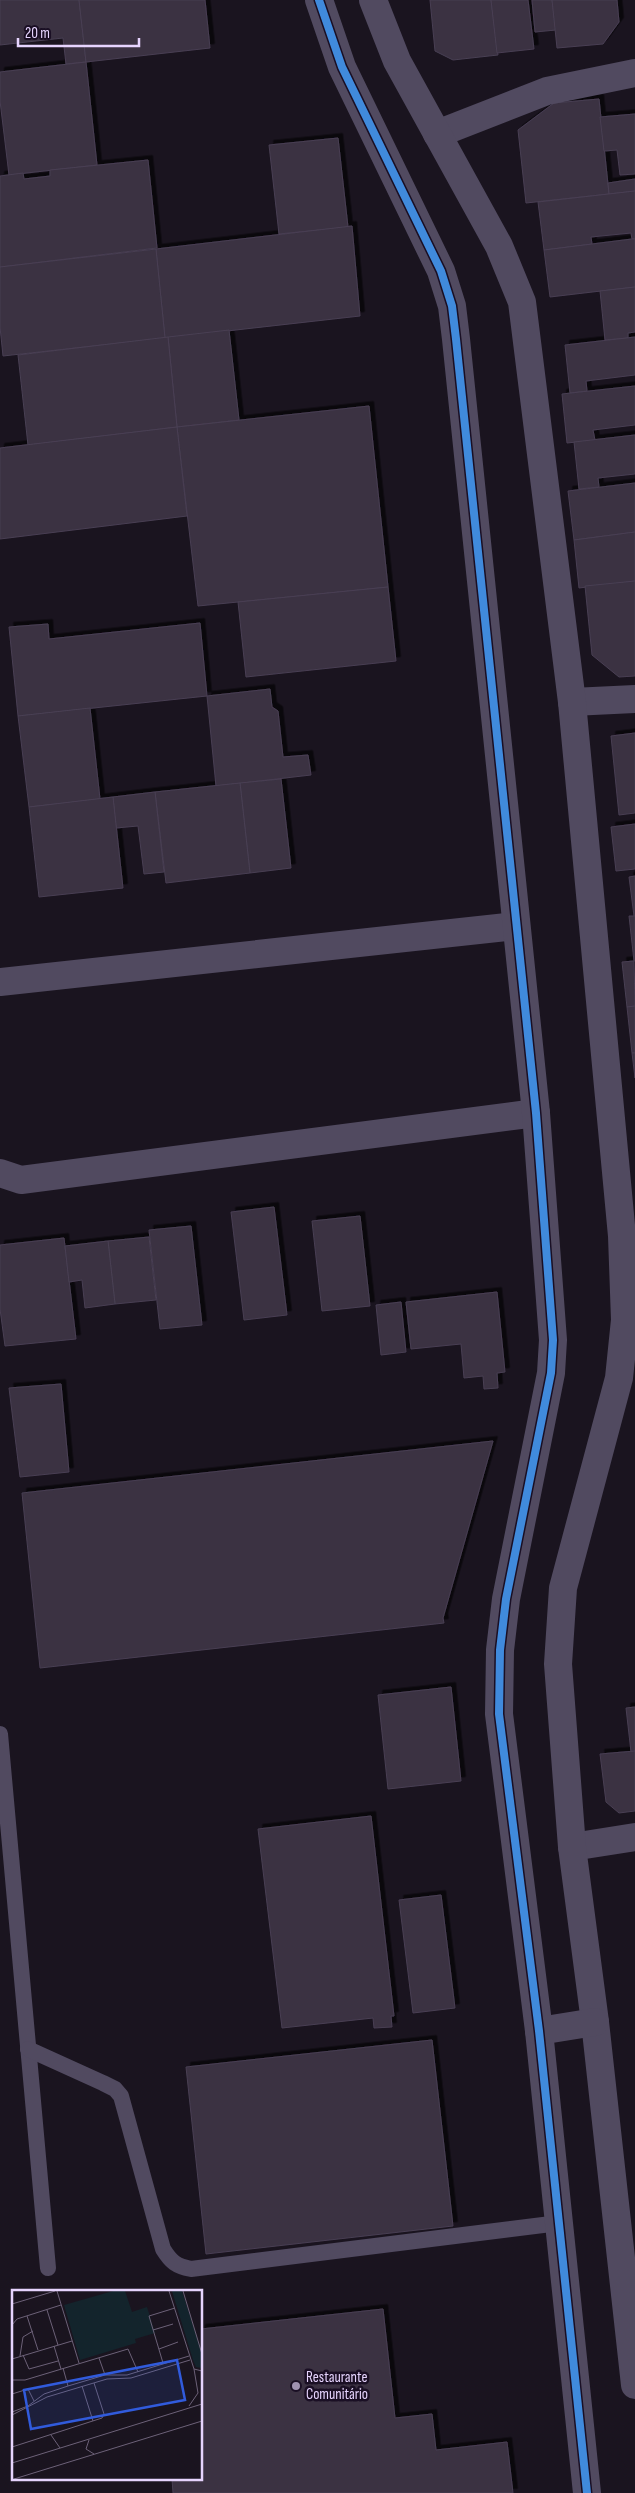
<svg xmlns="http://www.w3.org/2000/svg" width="635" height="2493" viewBox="0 0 635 2493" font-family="'Sofia Sans Condensed',sans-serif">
<defs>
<filter id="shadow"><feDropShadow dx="4.5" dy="-4.5" stdDeviation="0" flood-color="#0009"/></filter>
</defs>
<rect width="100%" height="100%" fill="#1a141f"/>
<g fill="#3a3242" stroke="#493f53" filter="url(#shadow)">
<polygon points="0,0 79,0 86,62 66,64 63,38 0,45"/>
<polygon points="79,0 205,0 210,48 86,62"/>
<polygon points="430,0 491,0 498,55 453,60 435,51"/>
<polygon points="491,0 528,0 534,49 497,53"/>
<polygon points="532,0 552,0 556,30 535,32"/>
<polygon points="552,0 617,0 619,22 603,44 557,48"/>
<polygon points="86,62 97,165 9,175 0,101 0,72"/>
<polygon points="599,99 609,194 526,203 518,130 554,103"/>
<polygon points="635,114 635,174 620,175 617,150 604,151 600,117"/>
<polygon points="338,138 348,227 279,234 269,145"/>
<polygon points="148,160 157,248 0,267 0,176 23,173 24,179 50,176 50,170"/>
<polygon points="635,179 635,191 609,194 608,183"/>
<polygon points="635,191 635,239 632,239 631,233 591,237 592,244 544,250 538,202"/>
<polygon points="352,226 360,316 165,338 156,249"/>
<polygon points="632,239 635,239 635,287 550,297 544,250"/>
<polygon points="156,249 165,338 3,356 0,327 0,267"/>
<polygon points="635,287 635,332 628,333 628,338 605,340 600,291"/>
<polygon points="229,330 239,420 177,427 168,337"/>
<polygon points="168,337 177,427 28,445 18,355"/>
<polygon points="635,337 635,375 586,381 587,391 570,393 565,345"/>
<polygon points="635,386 635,425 593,430 595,440 567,443 562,394"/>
<polygon points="369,406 388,587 198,606 177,427"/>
<polygon points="177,427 187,516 0,539 0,448"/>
<polygon points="635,435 635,474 598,478 599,487 579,489 574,442"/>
<polygon points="635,483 635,532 574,540 568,491"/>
<polygon points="635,532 635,581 579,588 574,540"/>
<polygon points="635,581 635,676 619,677 592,655 585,586"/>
<polygon points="388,587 396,661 246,677 238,602"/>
<polygon points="200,623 207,696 18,716 9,627 48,624 49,639"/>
<polygon points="270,689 272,707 278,711 283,757 308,755 311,775 216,786 207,696"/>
<polygon points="90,708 100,799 29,807 18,716"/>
<polygon points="635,733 635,813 619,815 611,736"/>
<polygon points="281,779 291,868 250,873 240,783"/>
<polygon points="240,783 250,873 166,883 155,792"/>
<polygon points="155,792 164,872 144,874 138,826 116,828 113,797"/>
<polygon points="113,797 123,888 39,897 29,807"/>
<polygon points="635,824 635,869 616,871 611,827"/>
<polygon points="635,876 635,916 634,916 629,877"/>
<polygon points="629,916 635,916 635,961 634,961"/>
<polygon points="634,961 635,1006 627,1007 622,962"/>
<polygon points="635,1006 635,1053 632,1053 627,1007"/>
<polygon points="632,1053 635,1053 635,1078"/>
<polygon points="274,1207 287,1315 244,1320 231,1212"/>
<polygon points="360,1216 370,1306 322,1311 312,1221"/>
<polygon points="191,1226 202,1325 160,1329 149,1230"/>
<polygon points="149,1237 156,1300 115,1304 108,1241"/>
<polygon points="64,1238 76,1339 5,1346 0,1309 0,1245"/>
<polygon points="108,1241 115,1304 85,1308 82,1280 69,1282 65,1246"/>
<polygon points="497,1292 505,1372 497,1373 498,1388 484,1389 483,1376 464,1378 461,1344 411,1349 406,1302"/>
<polygon points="401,1302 406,1352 381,1355 376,1305"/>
<polygon points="61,1384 69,1472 20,1477 9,1388"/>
<polygon points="493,1441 443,1618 444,1623 40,1668 22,1493"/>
<polygon points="451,1687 461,1781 388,1789 378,1695"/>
<polygon points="635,1707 635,1751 631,1752 626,1708"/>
<polygon points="635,1751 635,1811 619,1813 606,1802 600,1754"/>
<polygon points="371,1816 394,2016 391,2016 392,2027 374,2028 373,2018 282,2028 258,1829"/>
<polygon points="441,1895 455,2008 413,2013 399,1900"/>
<polygon points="432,2040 453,2226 206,2254 186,2067"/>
<polygon points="383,2309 395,2418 432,2414 436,2450 507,2442 513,2493 173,2493 172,2479 201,2479 201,2329"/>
</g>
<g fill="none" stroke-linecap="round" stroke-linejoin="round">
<g stroke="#514a60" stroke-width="16">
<polyline points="0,1734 48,2268"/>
<path d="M28 2049 103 2083 115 2089 121 2096 163 2249C171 2262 176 2266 191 2269L559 2223"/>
</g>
<g stroke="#514a60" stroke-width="28">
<polyline points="437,134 547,91 635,73"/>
<polyline points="572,702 635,699"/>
<polyline points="0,982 516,926"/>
<polyline points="0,1173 21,1180 536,1113"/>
<polyline points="572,1847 635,1837"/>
</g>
<g stroke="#514a60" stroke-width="28">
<polyline points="319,0 342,67 441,271 452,306 456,339 536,1113 553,1340 551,1373 506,1599 500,1650 499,1714 539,2031 587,2493"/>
<polyline points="373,0 397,61 499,246 522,302 572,702 622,1236 625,1320 619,1378 563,1588 558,1664 572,1847 595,2022 635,2385"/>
<polyline points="539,2031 595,2022"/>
</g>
<g stroke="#1a0f24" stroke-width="11">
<polyline id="cycleway" points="319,0 342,67 441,271 452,306 456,339 536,1113 553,1340 551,1373 506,1599 500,1650 499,1714 539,2031 587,2493"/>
</g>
<use href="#cycleway" stroke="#408adc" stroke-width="8"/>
</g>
<circle fill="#9f91b0" stroke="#1a0f24" stroke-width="2" cx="296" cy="2386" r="5"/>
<g text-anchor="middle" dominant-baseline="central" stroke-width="5" stroke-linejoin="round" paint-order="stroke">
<g font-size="15" fill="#e6d4fe" stroke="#1a0f24" text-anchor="start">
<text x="306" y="2377">Restaurante<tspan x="306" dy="17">Comunitário</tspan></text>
</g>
</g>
<g transform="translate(12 2290)">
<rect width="190" height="190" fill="#1a141f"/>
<path d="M160 1H170L190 63V78L184 77 181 70Z" fill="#13242c"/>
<path d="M101 1H113L120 22 135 17 143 43 123 49 124 53 68 70 52 15Z" fill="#13242c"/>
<path fill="none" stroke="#6c6178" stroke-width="1" d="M45 1 67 73M157 1 182 79 190 81M171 1 190 64M0 14 43 1M35 20 46 55M15 26 26 60M0 35 5 29 49 15M141 40 161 34M42 56 49 79M147 59 166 52M11 65 17 79 46 71M8 66 11 47 21 41M87 68 93 85M0 69 60 51M151 73 137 26 163 18M51 78 56 96M0 90H13L116 59 126 82M70 96 81 131M0 104 16 99 22 111M177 116 186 103 182 79M0 122 16 116 32 104 56 96 93 85H115L177 66M0 125 35 107 95 89 119 88 178 70M39 145 48 158M77 150 74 159 82 164M0 157 90 128 92 124 82 93M0 173 190 114M2 189 190 131"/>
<path fill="#315bdc" fill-opacity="0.15" stroke="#315bdc" stroke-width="2.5" d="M165 70 173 110 19 139 12 100Z"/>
<rect width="190" height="190" fill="none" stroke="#e6d4fe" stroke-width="2.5"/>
</g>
<path d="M18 38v8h121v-8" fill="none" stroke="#e6d4fe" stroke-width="2.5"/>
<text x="25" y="38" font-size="15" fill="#e6d4fe" stroke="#1a0f24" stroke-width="4" paint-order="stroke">20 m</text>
</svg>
